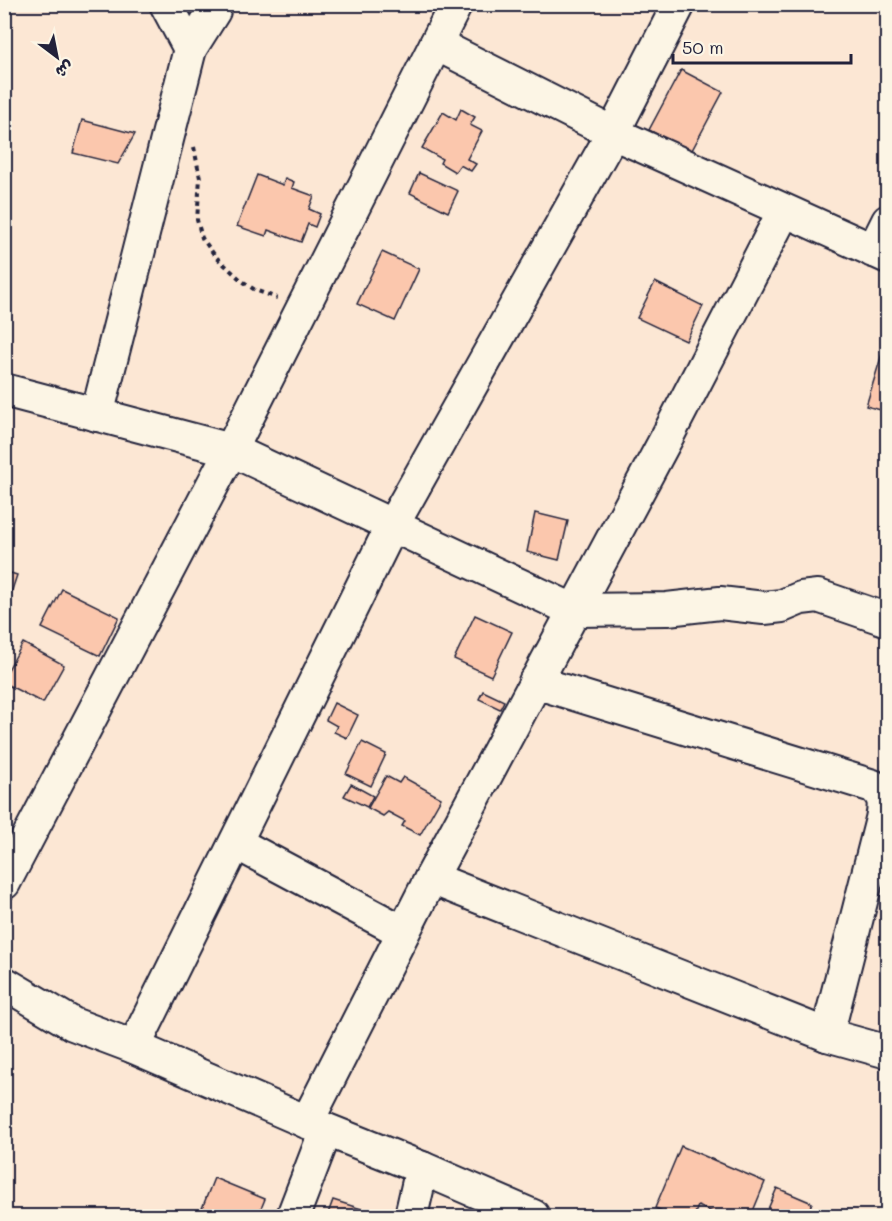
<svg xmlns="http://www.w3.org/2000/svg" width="892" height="1221" viewBox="0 0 892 1221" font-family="Mali,'Playpen Sans Arabic',sans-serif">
<rect width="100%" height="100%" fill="#fce7d4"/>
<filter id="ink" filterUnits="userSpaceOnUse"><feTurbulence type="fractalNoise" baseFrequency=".0167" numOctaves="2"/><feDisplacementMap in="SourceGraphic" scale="12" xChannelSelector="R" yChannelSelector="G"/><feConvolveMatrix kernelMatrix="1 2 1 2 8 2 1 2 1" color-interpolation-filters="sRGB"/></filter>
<g filter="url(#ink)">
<g fill="#fbc7ad" stroke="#22223b" stroke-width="1.5">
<polygon points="681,70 723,92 691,152 649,130"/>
<polygon points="461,109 475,117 470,125 482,131 467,159 476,164 471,171 460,165 455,172 440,163 442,159 422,148 443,112 456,120"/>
<polygon points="82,120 135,134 118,164 73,153"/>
<polygon points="419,173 458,191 448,212 410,193"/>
<polygon points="257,175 283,185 285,178 294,182 292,188 314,196 309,209 320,214 315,227 308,224 301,242 268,230 266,236 237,226"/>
<polygon points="382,252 419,269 395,321 357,304"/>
<polygon points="655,282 703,306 686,341 637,318"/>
<polygon points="882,354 888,356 888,412 866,406"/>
<polygon points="535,513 568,521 559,560 527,552"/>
<polygon points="4,571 17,575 7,605 4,604"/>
<polygon points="62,589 119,617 100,656 42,628"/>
<polygon points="475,615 512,632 491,676 454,659"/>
<polygon points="23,643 64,665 43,703 4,683 4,677"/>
<polygon points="483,691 504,701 500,709 479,699"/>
<polygon points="334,703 358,715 347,738 334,732 337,726 326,720"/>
<polygon points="362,742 386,754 371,786 346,774"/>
<polygon points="386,776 399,783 403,777 441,798 420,835 402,826 405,821 388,812 383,816 368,808"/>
<polygon points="351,784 373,796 367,807 344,796"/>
<polygon points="681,1146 765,1182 751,1216 722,1216 698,1206 694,1216 675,1216 655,1208"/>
<polygon points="214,1178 265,1199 258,1216 199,1216"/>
<polygon points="777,1188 812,1203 806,1216 765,1216"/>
<polygon points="333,1200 374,1213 373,1216 327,1216"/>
</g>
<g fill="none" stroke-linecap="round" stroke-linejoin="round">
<g stroke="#22223b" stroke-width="36">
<g id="minor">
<polyline points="166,4 190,49"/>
<polyline points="436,44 613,133 888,257"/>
<polyline points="873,251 888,221"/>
<polyline points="4,390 231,450 573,610 667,609 720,603 764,608 782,606 801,598 818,596 888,620"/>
<polyline points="97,415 190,49 214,11 215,4"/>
<path d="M535 682 873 786C885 797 885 803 882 819L827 1035"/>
<polyline points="240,845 403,932"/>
<polyline points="431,878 827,1035 888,1052"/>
<polyline points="4,883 231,450 456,4"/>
<polyline points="4,983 73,1024 134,1047 307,1122 422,1168 533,1216"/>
<polyline points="134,1047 392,526 613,133 679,4"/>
<polyline points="307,1122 431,878 667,437 784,211"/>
<polyline points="293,1216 326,1130"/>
<polyline points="411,1216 422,1168"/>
</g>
</g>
<polyline stroke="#22223b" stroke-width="4" stroke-dasharray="4.5 4.5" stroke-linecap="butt" points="194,147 200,178 197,220 202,238 216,257 241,280 255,290 277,298"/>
<use href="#minor" stroke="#fcf5e5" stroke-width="32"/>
</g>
</g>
<rect width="892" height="1221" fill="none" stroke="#fcf5e5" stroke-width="24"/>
<rect x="12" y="12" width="868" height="1197" fill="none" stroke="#22223b" stroke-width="2" filter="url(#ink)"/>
<g transform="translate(57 57) rotate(148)" stroke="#fcf5e5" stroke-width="4.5" paint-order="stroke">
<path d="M0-4.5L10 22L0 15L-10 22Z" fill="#22223b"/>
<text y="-9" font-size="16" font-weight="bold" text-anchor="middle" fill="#22223b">ش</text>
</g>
<path d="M673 54v9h178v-9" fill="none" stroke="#22223b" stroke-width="3"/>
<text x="682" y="54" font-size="18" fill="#22223b" stroke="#fcf5e5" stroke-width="4.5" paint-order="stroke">50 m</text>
</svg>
